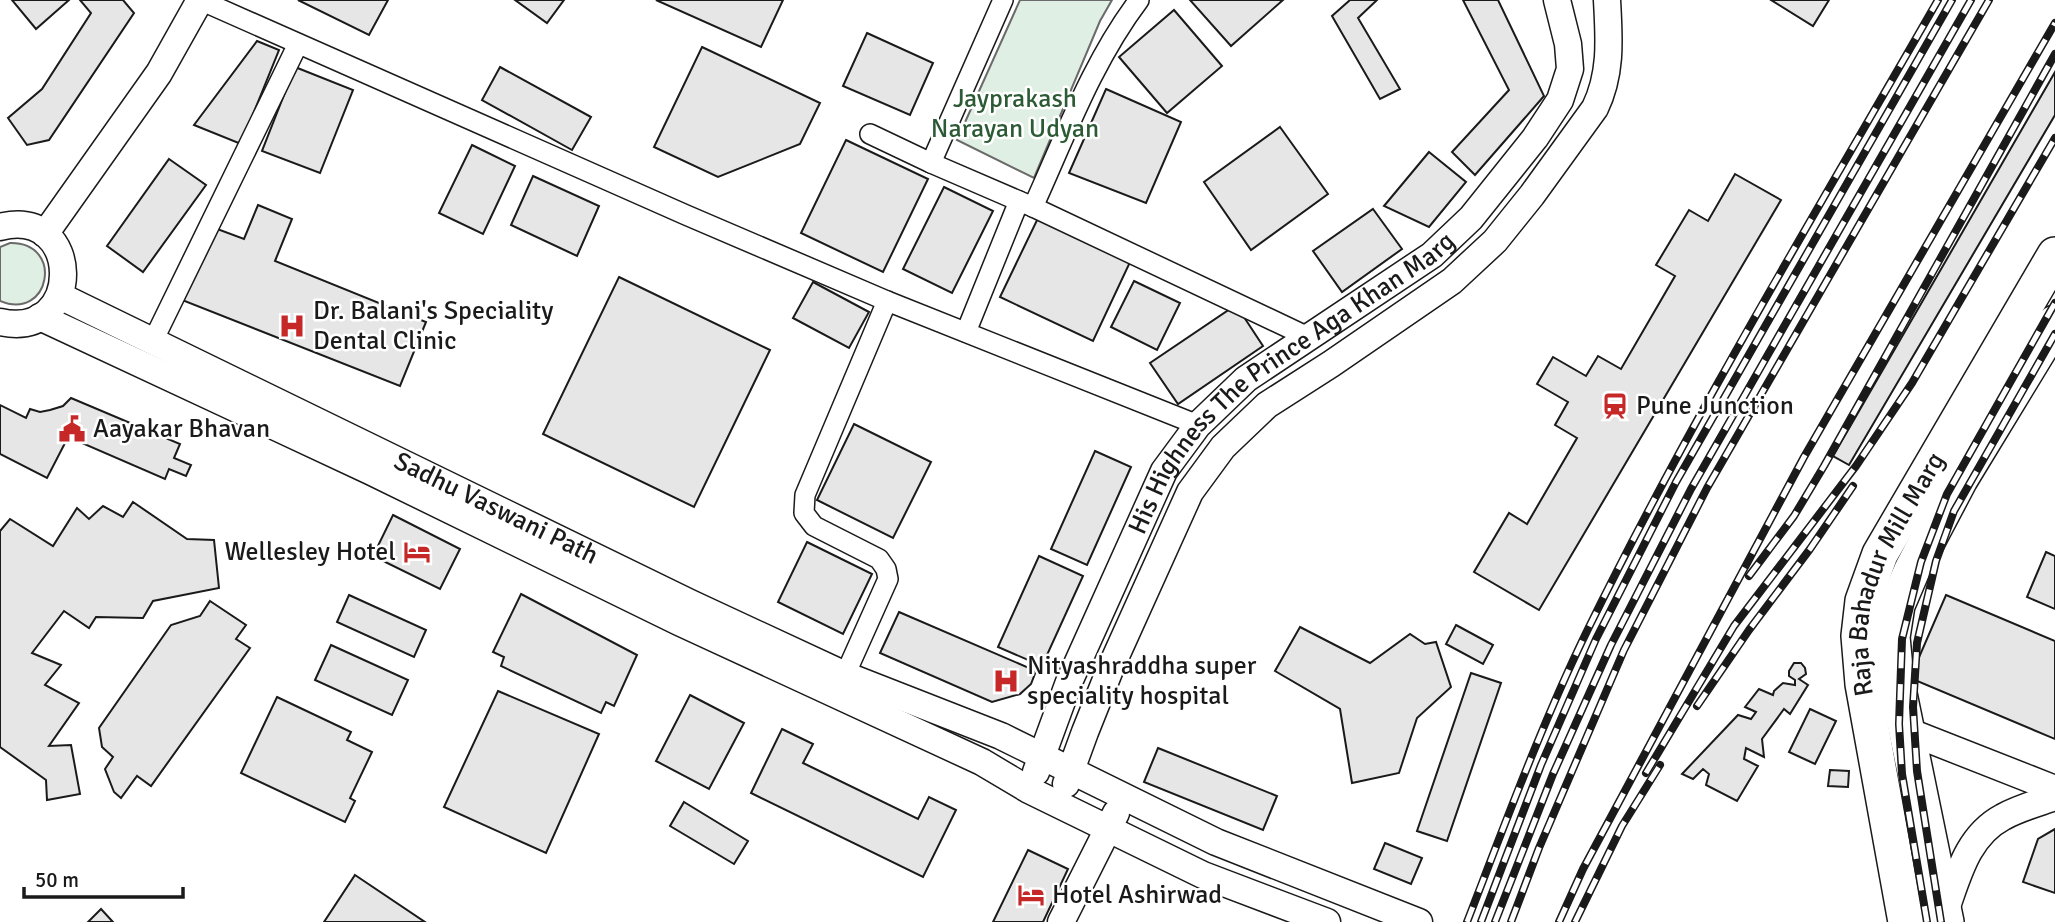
<svg xmlns="http://www.w3.org/2000/svg" width="2055" height="922" viewBox="0 0 2055 922" font-family="Signika,sans-serif">
<rect width="100%" height="100%" fill="#fff"/>
<g fill="#e0efe3" stroke="#6a6a6a" stroke-width="2">
<polygon points="1020,0 1112,0 1100,21 1034,178 957,140"/>
<path d="M10 243C65 242 50 322 0 301V247Z"/>
</g>
<g fill="#e6e6e6" stroke="#1a1a1a" stroke-width="2">
<polygon points="12,0 69,0 36,29"/>
<polygon points="80,0 123,0 134,13 49,140 27,145 8,118 42,89 91,13"/>
<polygon points="298,0 388,0 369,35"/>
<polygon points="515,0 564,0 547,23"/>
<polygon points="656,0 783,0 761,47"/>
<polygon points="1190,0 1283,0 1231,46"/>
<polygon points="1350,0 1377,0 1358,18 1400,89 1380,99 1332,16"/>
<polygon points="1463,0 1498,0 1544,96 1475,175 1452,152 1509,90"/>
<polygon points="1771,0 1829,0 1813,26"/>
<polygon points="1174,10 1222,66 1167,113 1119,57"/>
<polygon points="867,33 933,63 910,115 843,86"/>
<polygon points="257,41 279,50 241,144 194,125"/>
<polygon points="702,47 820,103 800,144 718,177 654,147"/>
<polygon points="295,67 353,90 320,173 262,151"/>
<polygon points="500,67 591,117 572,150 482,100"/>
<polygon points="2055,72 2055,115 1849,465 1833,456"/>
<polygon points="1106,89 1181,122 1146,203 1069,173"/>
<polygon points="1280,127 1328,194 1251,250 1204,182"/>
<polygon points="846,140 928,179 883,272 801,233"/>
<polygon points="472,145 515,166 483,234 439,213"/>
<polygon points="1429,152 1466,182 1429,227 1384,206"/>
<polygon points="169,159 206,185 143,272 107,246"/>
<polygon points="1735,174 1781,200 1539,610 1474,572 1509,513 1527,524 1577,438 1555,425 1568,402 1537,384 1553,357 1586,376 1598,356 1621,369 1675,276 1656,265 1689,210 1708,221"/>
<polygon points="533,176 599,206 577,256 511,225"/>
<polygon points="944,187 993,211 952,293 903,269"/>
<polygon points="258,205 292,219 275,261 426,322 400,386 182,300 212,227 244,239"/>
<polygon points="1373,209 1402,249 1342,292 1313,251"/>
<polygon points="1039,216 1131,260 1093,341 1000,297"/>
<polygon points="619,277 770,350 694,507 543,434"/>
<polygon points="1134,281 1180,303 1157,350 1111,327"/>
<polygon points="813,282 869,312 849,348 793,318"/>
<polygon points="1236,305 1263,346 1178,404 1150,363"/>
<polygon points="71,398 180,444 174,458 191,465 186,476 169,469 165,479 73,439 65,443 47,478 0,454 0,405 26,418 30,409 40,412 50,410 63,406"/>
<polygon points="854,424 931,462 893,538 817,500"/>
<polygon points="1095,451 1131,467 1087,565 1051,549"/>
<polygon points="133,502 187,539 214,540 219,588 153,601 143,618 96,617 89,628 64,611 32,653 61,665 45,685 79,703 49,746 71,745 80,794 47,800 46,780 0,747 0,531 10,519 53,546 77,508 89,519 103,506 123,517"/>
<polygon points="393,515 460,549 440,589 373,556"/>
<polygon points="807,542 872,574 843,634 778,602"/>
<polygon points="2046,552 2055,556 2055,609 2027,597"/>
<polygon points="1039,556 1083,576 1042,666 998,647"/>
<polygon points="521,594 637,655 614,706 606,702 601,713 501,666 504,657 493,652"/>
<polygon points="349,595 426,630 414,657 337,622"/>
<polygon points="1946,595 2055,641 2055,739 1910,678"/>
<polygon points="210,601 246,625 236,639 250,648 151,786 137,776 121,798 114,792 105,769 113,757 102,747 99,728 171,625 200,616"/>
<polygon points="899,612 1036,671 1031,684 1020,694 992,702 880,653"/>
<polygon points="1456,625 1493,645 1483,664 1446,644"/>
<polygon points="1300,627 1370,663 1410,634 1425,644 1436,642 1451,687 1417,718 1399,773 1352,783 1340,709 1275,671"/>
<polygon points="331,645 408,680 392,715 315,680"/>
<polygon points="1794,663 1801,663 1805,668 1806,674 1799,679 1808,685 1790,714 1784,709 1762,739 1764,757 1746,748 1744,759 1758,766 1737,801 1706,785 1709,774 1703,769 1693,779 1682,774 1738,715 1751,719 1756,712 1745,707 1759,689 1773,695 1774,691 1783,683 1795,685 1795,680 1789,676 1789,671"/>
<polygon points="1471,673 1501,683 1447,841 1417,831"/>
<polygon points="498,691 599,734 546,853 444,807"/>
<polygon points="690,695 744,723 709,789 656,761"/>
<polygon points="277,697 351,732 347,740 372,752 350,798 355,801 345,822 241,773"/>
<polygon points="1810,709 1836,721 1815,764 1789,752"/>
<polygon points="782,729 813,744 803,763 918,819 929,797 956,810 923,877 751,793"/>
<polygon points="1158,748 1277,796 1263,830 1144,782"/>
<polygon points="1830,770 1849,771 1848,787 1828,786"/>
<polygon points="684,802 748,841 734,864 670,826"/>
<polygon points="2055,829 2055,893 2023,882 2038,839"/>
<polygon points="1385,843 1422,858 1411,884 1374,869"/>
<polygon points="1028,850 1068,869 1043,922 993,922"/>
<polygon points="355,875 425,922 324,922"/>
<polygon points="101,909 113,922 88,922"/>
</g>
<g fill="none" stroke-linecap="round" stroke-linejoin="round">
<g stroke="#1a1a1a" stroke-width="22">
<g id="street">
<polyline points="200,0 686,215 887,301 1198,425"/>
<polyline points="870,134 931,163 1033,207 1308,337"/>
<polyline points="931,163 1003,0"/>
<path d="M1033 207C1065 137 1092 62 1139 0"/>
<polyline points="966,332 1019,201"/>
<polyline points="153,341 298,44"/>
<polyline points="845,675 888,579 886,569 879,559 814,526 804,513 805,495 887,301"/>
</g>
</g>
<g stroke="#1a1a1a" stroke-width="29">
<g id="secondary">
<path d="M0 227C83 205 85 341 0 322"/>
<polyline points="45,234 159,73 200,0"/>
<path id="s1" d="M60 296 690 603 845 675 1001 736 1216 842 1419 922"/>
<polyline points="40,317 370,471 679,622 982,762 1029,790 1203,875 1327,922"/>
<polyline points="1905,730 2055,789"/>
<path id="s2" d="M1036 772 1069 682 1164 471 1198 425 1246 379 1432 255 1471 218 1535 138 1560 100 1570 69 1568 44 1557 0"/>
<path d="M1066 784 1085 732 1111 667 1190 492 1223 447 1267 405 1331 364 1452 281 1495 241 1532 195 1595 108C1612 73 1609 38 1607 0"/>
<path d="M1945 912C1958 876 1967 836 2003 817 2019 808 2038 803 2055 797"/>
<polyline points="1061,922 1116,813"/>
</g>
</g>
<g stroke="#1a1a1a" stroke-width="38">
<g id="highway">
<path id="s3" d="M1906 922 1863 684 1859 636 1863 601 1880 554 2055 255"/>
<polyline points="1946,922 1896,679 1892,637 1897,605 1912,570 1960,479 2055,323"/>
</g>
</g>
<use href="#street" stroke="#fff" stroke-width="19"/>
<use href="#secondary" stroke="#fff" stroke-width="26"/>
<use href="#highway" stroke="#fff" stroke-width="35"/>
<g stroke="#1a1a1a" stroke-width="8">
<g id="rail">
<polyline points="1749,576 1794,516 1824,466 2055,54"/>
<polyline points="1697,706 1749,630 1810,549 1853,486"/>
<polyline points="1646,773 1734,626 1856,466 1912,383 2055,138"/>
<path d="M1467 922C1505 824 1542 723 1588 629 1694 413 1819 208 1938 0"/>
<polyline points="1481,922 1541,765 1596,639 1676,482 1952,0"/>
<polyline points="1495,922 1553,774 1611,645 1691,489 1971,0"/>
<polyline points="1511,922 1539,848 1624,650 1707,488 1989,0"/>
<polyline points="1559,922 1583,869 1804,457 2055,23"/>
<polyline points="1575,922 1622,826 1660,765"/>
<polyline points="1927,922 1902,774 1899,724 1902,639 1921,562 1947,494 2055,303"/>
<polyline points="1941,922 1917,771 1913,707 1917,643 1936,561 1954,511 2055,334"/>
</g>
</g>
<use href="#rail" stroke="#fff" stroke-width="5" stroke-dasharray="16" stroke-linecap="butt"/>
</g>
<defs>
<g id="hospital-bare" transform="scale(2.1)"><path d="M-5-5h3v3.5h4V-5h3V5h-3V1.5h-4V5h-3Z" fill="#c62828" stroke="#fff" stroke-width="2.5" paint-order="stroke"/></g>
<g id="station-bare" transform="scale(2.1)"><path d="M-3-6H3Q5-6 5-4V2Q5 4 3 4L4.5 6H3L1.5 4h-3L-3 6H-4.5L-3 4Q-5 4-5 2V-4Q-5-6-3-6ZM-3.5-4v3h7v-3ZM-3.5 1v1.5H-2V1ZM2 1v1.5H3.5V1Z" fill="#c62828" stroke="#fff" stroke-width="2.5" paint-order="stroke"/></g>
<g id="civic-bare" transform="scale(2.1)"><path d="M-.6-6.5H3V-4.5H.6V-3L4-1V1h2V6H-6V1h2V-1L-.6-3ZM-1.2 2.5V6h2.4V2.5Z" fill="#c62828" stroke="#fff" stroke-width="2.5" paint-order="stroke"/></g>
<g id="hotel-bare" transform="scale(2.1)"><path d="M-6-4.5h1.5V1H6V5H4.5V3h-9V5H-6ZM-4 0a1.8 1.8 0 1 1 3.6 0ZM.5 0V-2.5h3Q6-2.5 6 0Z" fill="#c62828" stroke="#fff" stroke-width="2.5" paint-order="stroke"/></g>
</defs>
<g fill-rule="evenodd">
<use href="#hospital-bare" x="292" y="326"/>
<use href="#station-bare" x="1615" y="406"/>
<use href="#civic-bare" x="72" y="429"/>
<use href="#hotel-bare" x="417" y="552"/>
<use href="#hospital-bare" x="1006" y="681"/>
<use href="#hotel-bare" x="1031" y="895"/>
</g>
<g text-anchor="middle" dominant-baseline="central" stroke-width="5" stroke-linejoin="round" paint-order="stroke">
<g font-size="26" fill="#2b5a34" stroke="#fff">
<text x="1015" y="99">Jayprakash<tspan x="1015" dy="30">Narayan Udyan</tspan></text>
</g>
<g font-size="26" fill="#1a1a1a" stroke="#fff" text-anchor="start">
<text x="313" y="311">Dr. Balani's Speciality<tspan x="313" dy="30">Dental Clinic</tspan></text>
<text x="1636" y="406">Pune Junction</text>
<text x="93" y="429">Aayakar Bhavan</text>
<text x="396" y="552" text-anchor="end">Wellesley Hotel</text>
<text x="1027" y="666">Nityashraddha super<tspan x="1027" dy="30">speciality hospital</tspan></text>
<text x="1052" y="895">Hotel Ashirwad</text>
</g>
<g font-size="26" fill="#1a1a1a" stroke="#fff">
<text stroke="none"><textPath href="#s2" startOffset="480">His Highness The Prince Aga Khan Marg</textPath></text>
<text stroke="none"><textPath href="#s1" startOffset="485">Sadhu Vaswani Path</textPath></text>
<text stroke="none"><textPath href="#s3" startOffset="360">Raja Bahadur Mill Marg</textPath></text>
</g>
</g>
<path d="M24 887v10h159v-10" fill="none" stroke="#1a1a1a" stroke-width="3.5"/>
<text x="35" y="887" font-size="21" fill="#1a1a1a" stroke="#ffffff" stroke-width="5" paint-order="stroke">50 m</text>
</svg>
